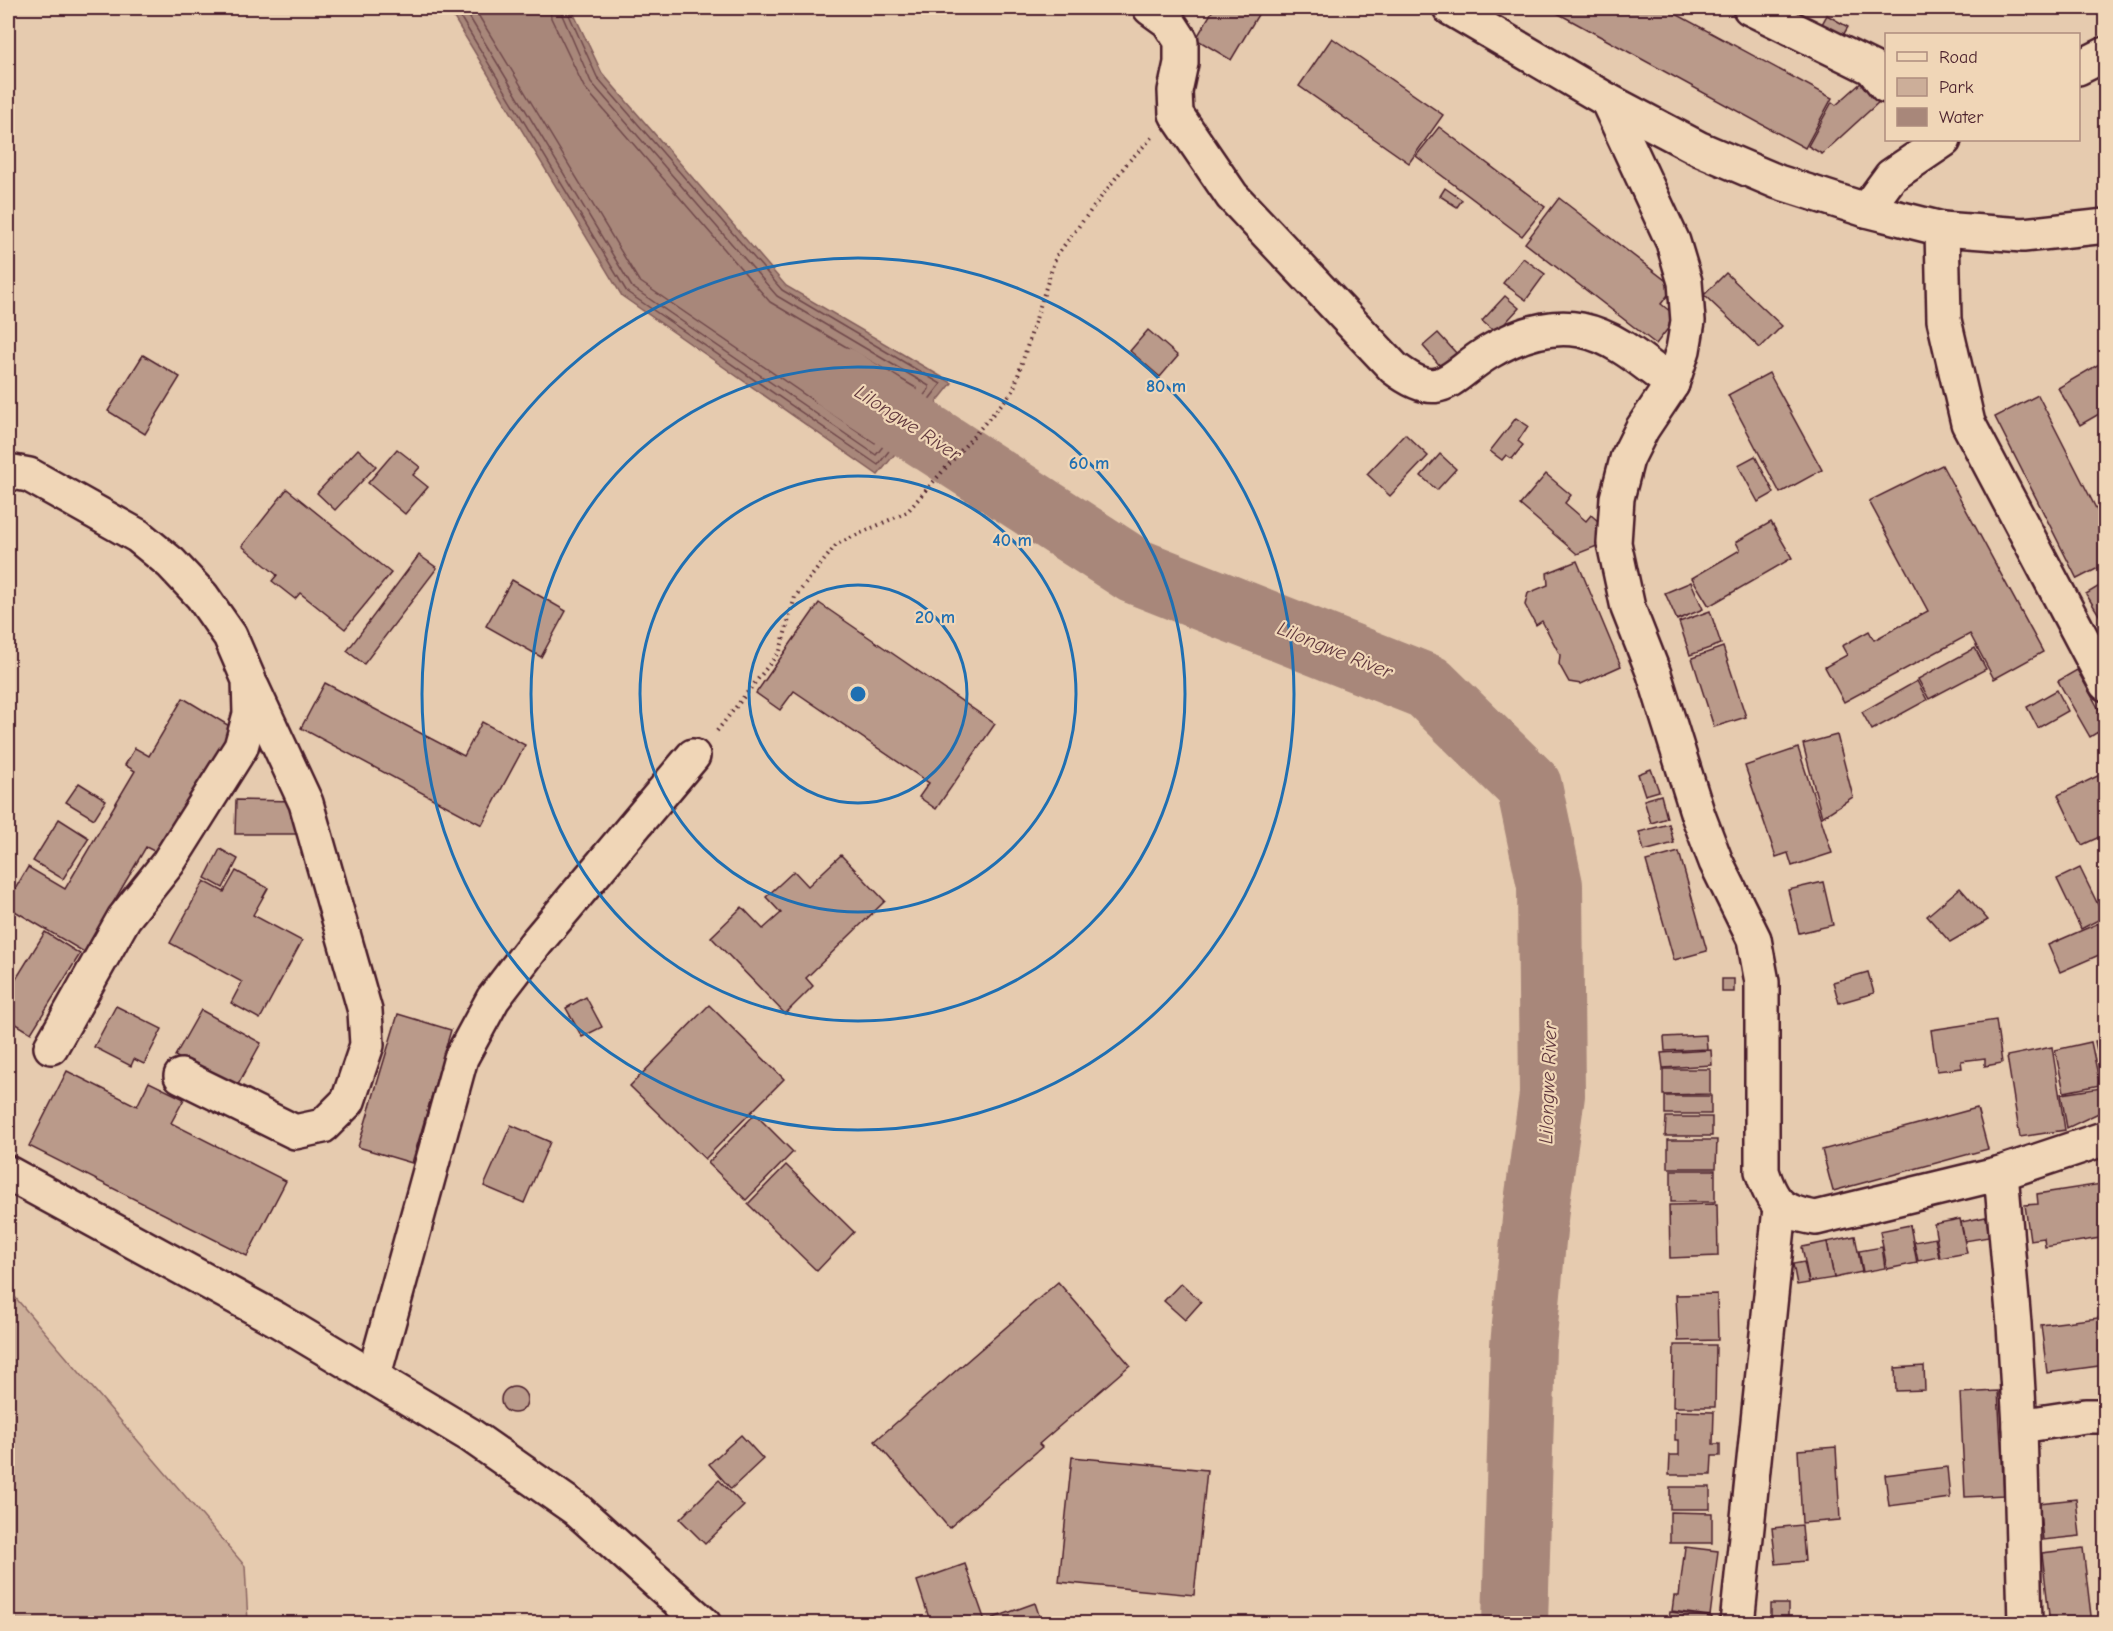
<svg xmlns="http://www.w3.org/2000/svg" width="2113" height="1631" viewBox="0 0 2113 1631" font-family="'Comic Neue',sans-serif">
<rect width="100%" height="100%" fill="#e6cbaf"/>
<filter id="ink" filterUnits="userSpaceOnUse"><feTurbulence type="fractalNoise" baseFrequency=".0167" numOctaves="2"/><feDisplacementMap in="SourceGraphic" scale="12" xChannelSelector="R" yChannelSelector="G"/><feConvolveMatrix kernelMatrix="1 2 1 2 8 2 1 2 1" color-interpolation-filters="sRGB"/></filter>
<g filter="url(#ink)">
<polygon fill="#ccae99" stroke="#8b6662" stroke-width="1.5" points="8,1289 245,1566 248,1623 8,1623"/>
<polygon fill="#a8877a" stroke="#825d5a" stroke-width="1.5" points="448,8 571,8 602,73 786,286 952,383 878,475 622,296"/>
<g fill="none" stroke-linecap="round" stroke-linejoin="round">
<g stroke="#70494b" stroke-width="1.5">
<polyline points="455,8 627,292 878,465 941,384 782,290 597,77 566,8"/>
<polyline points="464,8 632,287 876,455 929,389 929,386 777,296 591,82 559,8"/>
<polyline points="474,8 639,281 875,443 916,392 916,388 770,302 584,87 551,18 550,8"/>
</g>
<polyline stroke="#a8877a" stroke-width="66" points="840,380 1135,571 1428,687 1529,786 1550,885 1552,1095 1536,1209 1523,1346 1515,1624"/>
</g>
<g fill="#ba9a8a" stroke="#4a1f2b" stroke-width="1.5">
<polygon points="1214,8 1262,8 1231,60 1196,39"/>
<polygon points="1548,8 1665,8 1832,98 1805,148"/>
<polygon points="1827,15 1848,27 1842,37 1821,26"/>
<polygon points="1332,38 1443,115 1409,163 1299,86"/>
<polygon points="1862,82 1880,101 1822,154 1808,146 1832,102 1836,105"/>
<polygon points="1439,127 1545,207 1522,236 1416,156"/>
<polygon points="1445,188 1462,200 1457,207 1440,196"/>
<polygon points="1559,198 1674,287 1661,304 1677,317 1656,344 1525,243"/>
<polygon points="1523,258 1545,274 1526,300 1503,283"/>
<polygon points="1726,273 1782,326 1760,348 1704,295"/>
<polygon points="1505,296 1519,308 1496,333 1482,321"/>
<polygon points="1148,330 1178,356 1160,377 1130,351"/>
<polygon points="1438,333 1457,354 1442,368 1423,346"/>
<polygon points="143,355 180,377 145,434 108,411"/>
<polygon points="2106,360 2106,410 2080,425 2058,388"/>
<polygon points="1769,373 1822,470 1780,493 1728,395"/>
<polygon points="2038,395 2106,528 2106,564 2077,579 1995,417"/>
<polygon points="1516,418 1528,426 1518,441 1523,445 1512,459 1506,455 1502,460 1490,451"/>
<polygon points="1405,434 1428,456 1390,496 1367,474"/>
<polygon points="358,449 376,466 335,510 317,493"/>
<polygon points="397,449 420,467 413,475 428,487 405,514 368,483"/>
<polygon points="1440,454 1456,469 1437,490 1421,476"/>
<polygon points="1755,456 1774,493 1758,502 1738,465"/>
<polygon points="1942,465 2043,652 1994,679 1970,634 1844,702 1825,667 1847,655 1842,646 1869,631 1874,640 1928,611 1869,501"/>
<polygon points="1546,474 1571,495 1565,503 1586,521 1591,515 1606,528 1602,544 1577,554 1520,505"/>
<polygon points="287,489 391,573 345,629 300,593 295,599 272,581 277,575 242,546"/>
<polygon points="1771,522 1792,558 1709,606 1692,578 1740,550 1736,542"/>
<polygon points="419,555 437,568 364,664 347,651"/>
<polygon points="1577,561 1621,666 1581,684 1569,682 1559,664 1560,655 1542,621 1536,625 1525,605 1528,593 1548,585 1547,573"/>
<polygon points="512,580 566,611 541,657 486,626"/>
<polygon points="1691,582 1703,609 1677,620 1665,593"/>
<polygon points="2106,582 2106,615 2101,618 2086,594"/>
<polygon points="819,603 995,724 936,809 919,797 929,783 794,691 780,710 756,693"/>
<polygon points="1710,611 1721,644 1690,655 1679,622"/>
<polygon points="1723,647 1746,717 1714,727 1692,658"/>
<polygon points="1975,648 1986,669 1929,699 1918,679"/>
<polygon points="2077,670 2106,722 2106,727 2090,737 2058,681"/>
<polygon points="1917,681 1927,700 1872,730 1862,712"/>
<polygon points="325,683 464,756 482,722 525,745 482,825 301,728"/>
<polygon points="2057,690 2068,711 2038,728 2027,707"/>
<polygon points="183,698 236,730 162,855 146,847 84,952 8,907 8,901 28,867 65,889 135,771 125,765 135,748 149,756"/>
<polygon points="1837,735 1853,797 1822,817 1803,744"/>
<polygon points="1798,748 1832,853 1792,866 1788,853 1776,857 1745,766"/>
<polygon points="1651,769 1659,791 1645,795 1638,774"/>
<polygon points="2106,772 2106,834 2082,845 2058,795"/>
<polygon points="79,783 106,800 94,819 66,802"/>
<polygon points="1661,795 1667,818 1651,823 1644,800"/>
<polygon points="236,800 303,801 302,834 235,834"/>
<polygon points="59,819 89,838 63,879 33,861"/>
<polygon points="1669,824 1674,843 1644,851 1639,832"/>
<polygon points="220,849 238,859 223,888 205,878"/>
<polygon points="1679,852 1707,951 1674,960 1646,861"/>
<polygon points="841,855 885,901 806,978 813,986 785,1014 711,937 742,907 763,929 781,913 766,897 794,871 808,886"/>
<polygon points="2080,868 2104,917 2081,929 2057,879"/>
<polygon points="236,871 268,888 253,915 302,941 260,1019 231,1003 242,982 170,943 204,881 224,892"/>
<polygon points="1823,882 1833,925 1799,933 1788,890"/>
<polygon points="1960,888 1988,920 1950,942 1927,916"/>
<polygon points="2099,923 2106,939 2106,952 2060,972 2048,945"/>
<polygon points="45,932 80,954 31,1033 8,1019 8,992"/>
<polygon points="1868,972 1874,993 1839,1003 1833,982"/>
<rect x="1722" y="979" width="12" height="13"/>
<polygon points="586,997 602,1027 582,1037 566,1008"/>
<polygon points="709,1005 784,1079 705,1159 630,1086"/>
<polygon points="116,1006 162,1029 144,1064 134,1059 131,1066 94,1047"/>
<polygon points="201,1010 261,1043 235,1090 175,1056"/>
<polygon points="398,1014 451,1030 412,1163 358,1147"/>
<polygon points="1996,1020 2002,1063 1985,1066 1985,1058 1961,1061 1962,1068 1937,1071 1931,1030"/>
<polygon points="1706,1035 1707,1049 1665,1051 1664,1037"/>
<polygon points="2106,1039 2106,1096 2095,1041"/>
<polygon points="2091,1042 2100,1085 2064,1092 2055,1050"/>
<polygon points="2052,1047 2065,1130 2020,1137 2007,1056"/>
<polygon points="1711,1050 1712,1065 1663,1068 1661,1053"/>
<polygon points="1663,1069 1710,1069 1710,1094 1663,1095"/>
<polygon points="67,1071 137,1106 149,1082 184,1099 171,1123 286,1181 247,1256 29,1146"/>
<polygon points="2101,1088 2105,1110 2067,1128 2061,1094"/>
<rect x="1665" y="1096" width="46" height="18"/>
<polygon points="1977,1108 1988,1149 1833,1191 1822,1150"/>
<polygon points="755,1114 793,1152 746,1200 708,1163"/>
<polygon points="1666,1117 1712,1117 1712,1136 1665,1136"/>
<polygon points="511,1125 550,1142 524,1203 484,1186"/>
<polygon points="1668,1140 1717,1140 1716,1168 1668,1168"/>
<polygon points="786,1165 854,1232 817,1271 748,1204"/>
<rect x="1671" y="1170" width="44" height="32"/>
<polygon points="2101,1184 2106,1237 2045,1247 2044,1238 2030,1240 2025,1205 2038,1204 2037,1194"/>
<polygon points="1717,1204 1718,1256 1670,1258 1669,1205"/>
<polygon points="1986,1217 1989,1237 1965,1241 1961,1222"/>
<polygon points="1960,1219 1967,1253 1940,1258 1934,1224"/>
<polygon points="1910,1225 1917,1263 1887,1269 1880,1231"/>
<polygon points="1855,1236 1862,1272 1834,1278 1827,1242"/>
<polygon points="1935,1238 1939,1257 1918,1261 1914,1242"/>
<polygon points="1827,1242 1834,1278 1809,1282 1802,1247"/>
<polygon points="1882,1247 1885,1268 1863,1272 1859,1251"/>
<polygon points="1804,1262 1809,1283 1797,1285 1793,1264"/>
<polygon points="1058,1282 1130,1365 1039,1444 1042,1447 949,1528 875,1441"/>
<polygon points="1181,1283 1201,1302 1185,1320 1164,1301"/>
<polygon points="1717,1294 1718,1340 1678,1341 1676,1295"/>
<polygon points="2106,1317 2106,1365 2047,1373 2041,1325"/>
<polygon points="1674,1345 1716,1345 1715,1407 1673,1407"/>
<polygon points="1924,1366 1925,1390 1896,1391 1895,1368"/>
<circle cx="514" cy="1400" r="13"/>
<polygon points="1998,1391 2004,1495 1965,1497 1960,1393"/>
<polygon points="1675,1411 1714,1412 1713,1444 1720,1444 1720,1456 1712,1456 1711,1475 1669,1475 1670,1455 1679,1455 1679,1440 1675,1440"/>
<polygon points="741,1435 763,1459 731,1489 709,1464"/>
<polygon points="1836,1447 1840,1520 1802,1523 1798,1450"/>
<polygon points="1072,1457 1207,1470 1194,1595 1059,1582"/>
<polygon points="1947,1467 1950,1498 1889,1506 1885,1475"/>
<polygon points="719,1480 744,1506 705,1544 680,1519"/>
<rect x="1670" y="1487" width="40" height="22"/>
<polygon points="2076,1499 2080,1536 2043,1540 2039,1503"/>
<polygon points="1670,1512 1712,1513 1712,1543 1670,1543"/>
<polygon points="1802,1525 1805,1561 1776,1564 1772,1528"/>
<polygon points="1685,1547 1718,1551 1710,1616 1672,1611 1674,1596 1679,1596"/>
<polygon points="2083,1548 2092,1624 2050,1624 2042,1553"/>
<polygon points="2106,1559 2106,1606 2099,1561"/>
<polygon points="965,1564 985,1621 1035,1603 1042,1624 931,1624 917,1581"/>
<rect x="1771" y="1604" width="17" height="20"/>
<polygon points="1670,1612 1712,1617 1711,1624 1668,1624"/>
</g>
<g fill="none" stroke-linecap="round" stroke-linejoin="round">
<g stroke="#4a1f2b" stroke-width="38">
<g id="minor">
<path d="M1150 8 1168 21 1181 41V63L1175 91 1176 114 1232 196 1394 368C1442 405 1449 376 1489 352 1516 336 1549 324 1581 330 1616 337 1644 363 1672 384"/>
<polyline points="1450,8 1607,100 1700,149 1778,182 1866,210 1942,229 2023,235 2106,226"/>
<polyline points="1750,8 1872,68 1886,86"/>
<polyline points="2078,68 2106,54"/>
<path d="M1607 100 1673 242 1685 282 1688 321 1683 350 1672 384 1642 429 1627 459 1617 498 1614 543 1628 608 1654 674 1698 815 1716 862 1754 939 1762 982V1171C1773 1205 1781 1212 1816 1218L2001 1173 2106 1138"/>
<polyline points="1866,210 1891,176 1944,140"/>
<polyline points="1942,229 1944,320 1968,423 2106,684"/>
<polyline points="8,471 29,475 138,536 171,563 202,596 230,636 249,680 250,714 241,747 168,863 124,918 51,1047"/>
<polyline points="181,1076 295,1132 323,1126 348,1101 367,1045 365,1011 306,803 252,687"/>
<polyline points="8,1173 276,1319 470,1435 576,1509 704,1624"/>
<polyline points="2001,1173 2014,1324 2020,1426 2025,1624"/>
<polyline points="374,1375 461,1058 493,999 536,943 693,756"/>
<polyline points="2020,1426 2085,1416 2106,1416"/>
<polyline points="1737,1624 1780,1208"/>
</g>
</g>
<polyline stroke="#4a1f2b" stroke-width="4" stroke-dasharray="1.5 4.5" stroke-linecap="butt" points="717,731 780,651 795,597 837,544 907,512 1013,391 1056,256 1128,162 1152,138"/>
<use href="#minor" stroke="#f0d6b7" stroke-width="33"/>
</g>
</g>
<g fill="none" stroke="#1f6fb2" stroke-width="3">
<circle cx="858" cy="694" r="109"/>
<circle cx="858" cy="694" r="218"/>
<circle cx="858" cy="694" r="327"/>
<circle cx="858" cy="694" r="436"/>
</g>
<g text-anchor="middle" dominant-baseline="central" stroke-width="4.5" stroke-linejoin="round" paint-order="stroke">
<g font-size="20" font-style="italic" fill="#62393f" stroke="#f0d6b7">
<text transform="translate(908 423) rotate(33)">Lilongwe River</text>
<text transform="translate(1335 650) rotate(22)">Lilongwe River</text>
<text transform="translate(1548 1083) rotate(-88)">Lilongwe River</text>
</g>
</g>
<circle cx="858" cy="694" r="9" fill="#1f6fb2" stroke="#f0d6b7" stroke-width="3"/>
<g font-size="18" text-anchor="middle" font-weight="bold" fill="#1f6fb2" stroke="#f0d6b7" stroke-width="4.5" stroke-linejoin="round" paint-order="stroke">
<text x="1166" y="392">80 m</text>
<text x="1089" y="469">60 m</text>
<text x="1012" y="546">40 m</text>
<text x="935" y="623">20 m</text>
</g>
<rect width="2113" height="1631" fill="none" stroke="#f0d6b7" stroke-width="30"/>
<rect x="15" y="15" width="2083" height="1601" fill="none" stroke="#4a1f2b" stroke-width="2" filter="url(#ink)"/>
<rect x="1885" y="33" width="195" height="108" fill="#f0d6b7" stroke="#ae8d7f" stroke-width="1.5"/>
<rect x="1897" y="52" width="30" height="9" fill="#f0d6b7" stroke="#ae8d7f" stroke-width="1.5"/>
<text x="1939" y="63" font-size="18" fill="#4a1f2b">Road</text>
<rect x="1897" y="78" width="30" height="18" fill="#ccae99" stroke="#ae8d7f" stroke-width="1.5"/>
<text x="1939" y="93" font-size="18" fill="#4a1f2b">Park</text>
<rect x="1897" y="108" width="30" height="18" fill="#a8877a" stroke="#ae8d7f" stroke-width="1.5"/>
<text x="1939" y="123" font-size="18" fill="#4a1f2b">Water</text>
</svg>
